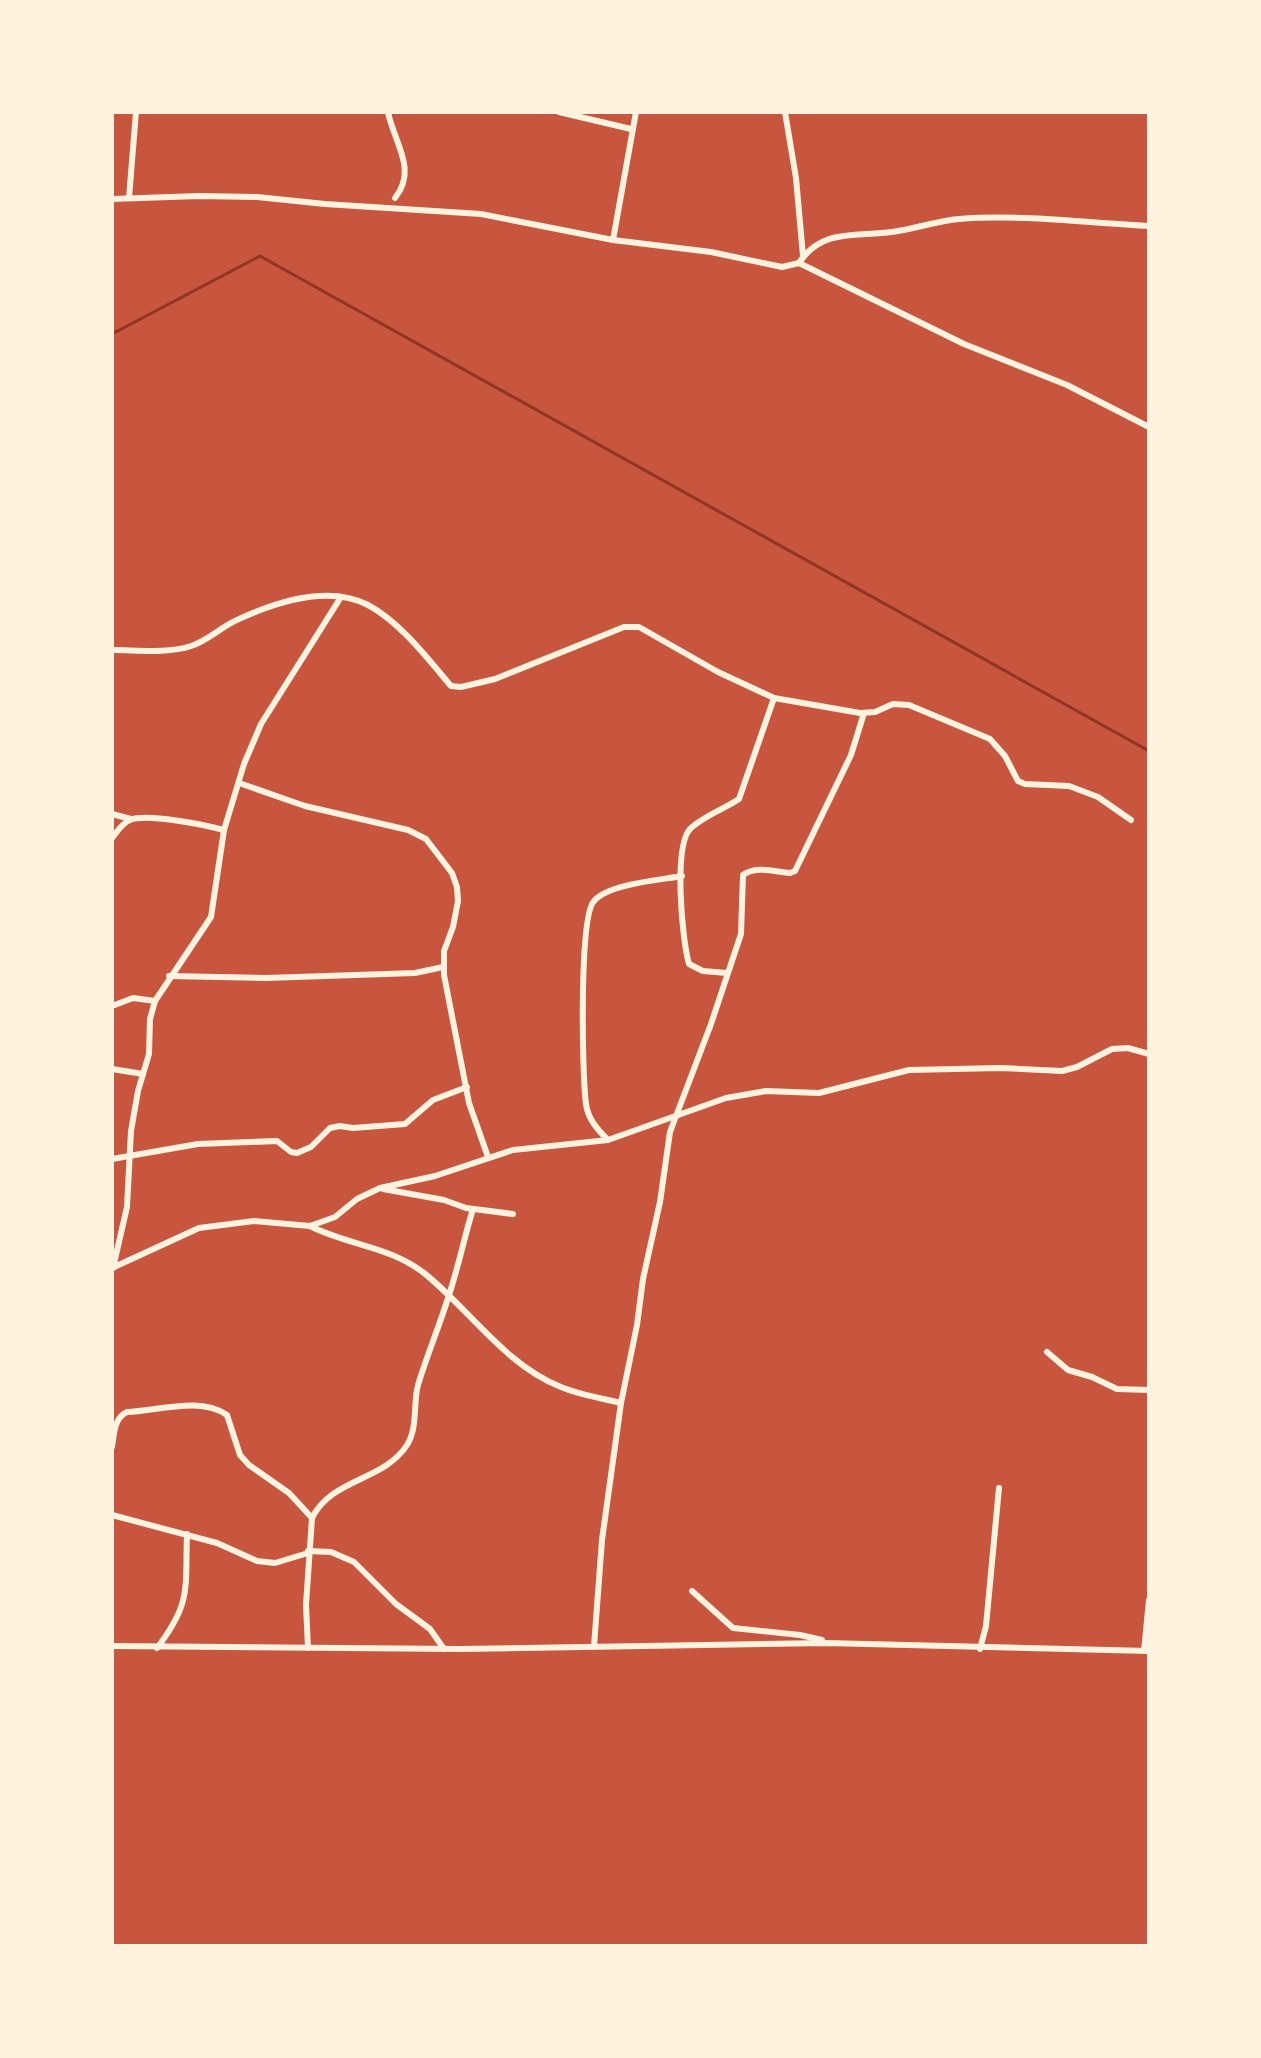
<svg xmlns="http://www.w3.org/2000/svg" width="1261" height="2058" viewBox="0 0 1261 2058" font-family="'Times New Roman',serif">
<rect width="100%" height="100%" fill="#c8553d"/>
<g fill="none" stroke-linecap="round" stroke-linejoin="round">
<polyline stroke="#8f3625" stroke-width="3" points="112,334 260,256 1149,751"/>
<g stroke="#fff3e0" stroke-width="6">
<path d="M388 112C394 143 418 169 395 198"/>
<polyline points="559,112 631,129"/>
<polyline points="785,112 796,178 803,256"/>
<polyline points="129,198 136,112"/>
<polyline points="112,199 199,196 257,197 325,204 481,214 613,240 711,252 782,267 799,263 964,344 1067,385 1149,427"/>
<polyline points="613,240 636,112"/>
<path d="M799 263C822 228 856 237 892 232 915 229 936 221 959 219 1021 214 1087 223 1149 226"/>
<path d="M112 650C136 650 168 654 191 646 209 640 222 626 239 619 276 602 329 585 368 605 400 622 428 659 451 686L461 687 495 679 624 627H639L718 672 774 698 860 713 875 712 893 704 909 705 990 739 1005 756 1018 781 1025 784 1069 786 1098 797 1131 820"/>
<polyline points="239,783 305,806 408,830 426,839 452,873 457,887 458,901 453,927 444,951 444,975 469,1103 488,1157"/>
<polyline points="112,814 131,819"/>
<path d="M112 838C117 832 122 823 130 820 147 813 205 825 224 830"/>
<path d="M727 973 703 971 689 964C682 940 673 844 691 828 704 816 724 809 739 799L774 698"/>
<polyline points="169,976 266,978 415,973 443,967"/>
<polyline points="112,1006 133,998 155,1001"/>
<polyline points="112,1069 143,1074"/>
<path d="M608 1140C597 1129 588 1119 586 1104 582 1076 579 917 594 901 608 884 660 880 682 876"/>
<polyline points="112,1159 198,1144 277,1141 291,1152 297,1153 311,1147 330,1128 340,1126 353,1128 405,1124 433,1100 467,1087"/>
<polyline points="383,1189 444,1200 466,1208 513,1214"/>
<path d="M310 1226C347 1245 389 1246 424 1273 469 1309 505 1365 561 1387 580 1395 601 1398 621 1403"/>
<polyline points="112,1268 199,1228 254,1221 310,1226 335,1217 357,1199 380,1188 435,1176 513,1150 608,1140 726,1098 766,1091 819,1093 909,1070 1000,1068 1062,1071 1077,1067 1112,1049 1128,1048 1149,1054"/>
<polyline points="113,1268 127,1207 131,1131 138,1091 149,1054 150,1019 155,1001 211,917 224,830 244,764 261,724 341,597"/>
<polyline points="1047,1352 1068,1370 1092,1377 1117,1389 1149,1390"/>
<path d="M112 1447C114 1434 114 1418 127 1412 157 1411 201 1396 227 1415L240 1455 249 1465 289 1493 312 1518"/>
<polyline points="112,1515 217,1543 257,1561 275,1563 308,1553"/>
<polyline points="308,1551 331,1552 354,1562 396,1604 430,1629 444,1649"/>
<polyline points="692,1591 733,1628 800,1635 822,1640"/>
<polyline points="112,1646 460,1649 826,1643 1149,1651"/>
<path d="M594 1646 602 1540 621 1403 637 1325 643 1279 660 1202 670 1132 711 1024 741 934 743 875C756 865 775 872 790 873L795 871 851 755 864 713"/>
<path d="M157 1648C192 1602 185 1589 187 1534"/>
<path d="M308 1648 306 1605 312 1518C332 1478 384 1481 407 1445 418 1428 413 1403 418 1385 427 1355 439 1327 448 1298 458 1269 464 1238 473 1209"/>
<polyline points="980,1649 986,1626 999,1488"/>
<polyline points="1144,1651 1149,1600"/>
</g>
</g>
<rect width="1261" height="2058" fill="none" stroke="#fff3e0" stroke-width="228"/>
</svg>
